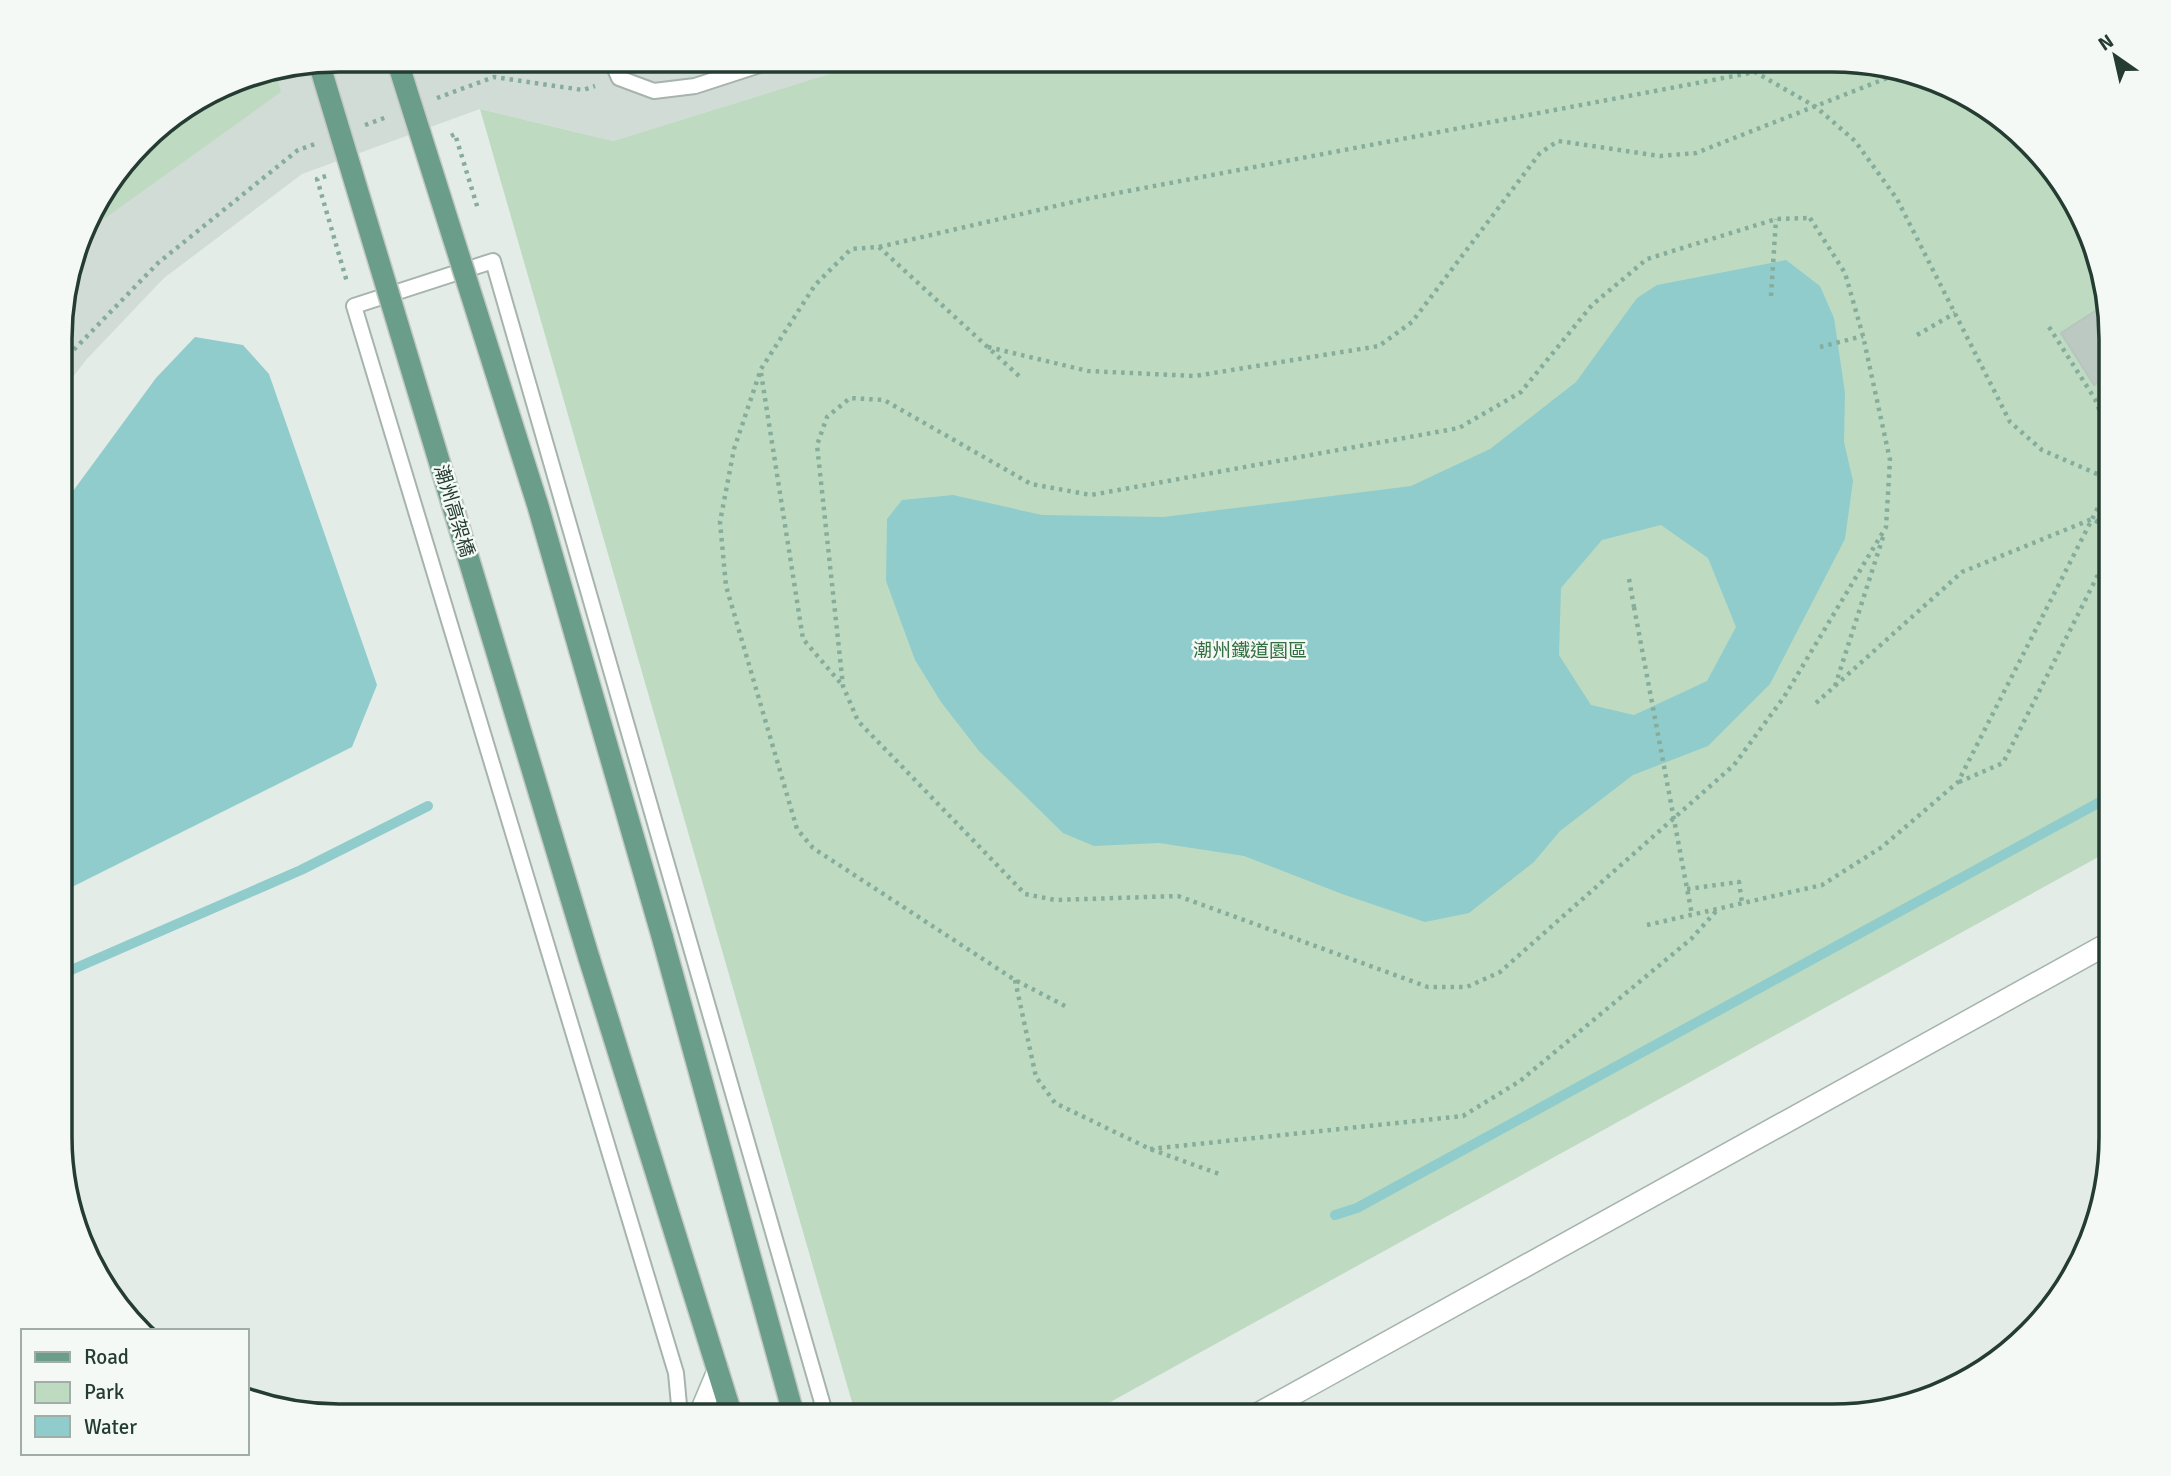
<svg xmlns="http://www.w3.org/2000/svg" width="2171" height="1476" viewBox="0 0 2171 1476" font-family="Signika,'Noto Sans TC',sans-serif">
<rect width="100%" height="100%" fill="#e3ece7"/>
<polygon fill="#d2dcd6" points="338,60 874,60 613,141 480,109 302,174 164,278 86,360 62,391 62,302 88,215 154,129 232,81"/>
<g fill="#bedbc2">
<polygon points="874,60 1851,60 1923,74 2002,117 2074,199 2111,320 2111,850 1085,1416 856,1416 480,109 613,141"/>
<polygon points="276,72 281,92 94,226 80,241 88,215 154,129 232,81"/>
</g>
<g fill="#90cccc" fill-rule="evenodd">
<path d="M1786 260 1820 286 1834 318 1845 393 1844 442 1853 481 1845 539 1770 684 1708 746 1633 775 1560 831 1534 862 1469 913 1425 922 1342 894 1244 856 1159 843 1094 846 1063 833 979 751 941 702 915 660 886 581 887 519 902 500 953 495 1042 515 1163 517 1411 486 1490 449 1576 382 1637 298 1657 285ZM1661 525 1708 558 1736 627 1707 681 1634 715 1591 705 1559 655 1561 588 1602 540Z"/>
<polygon points="195,337 243,345 269,374 377,685 352,747 62,892 62,506 156,378"/>
</g>
<g fill="none" stroke-linecap="round" stroke-linejoin="round">
<g stroke="#90cccc" stroke-width="10">
<polyline points="62,974 301,870 428,806"/>
<polyline points="1335,1215 1357,1208 2111,796"/>
</g>
</g>
<polygon fill="#bcc9c2" stroke="#b6c5bd" stroke-width="2" points="2106,304 2111,320 2111,375 2094,385 2061,333"/>
<g fill="none" stroke-linecap="round" stroke-linejoin="round">
<g stroke="#a6b4ad" stroke-width="18">
<g id="lane">
<polyline points="611,60 619,78 654,91 695,86 775,60"/>
<polyline points="680,1416 676,1373 354,306 493,261 826,1416"/>
</g>
</g>
<g stroke="#a6b4ad" stroke-width="24">
<polyline id="street" points="1254,1416 2111,942"/>
</g>
<g stroke="#a3b7ad" stroke-width="24">
<polyline id="secondary" points="699,1416 718,1371"/>
</g>
<g stroke="#c2c8c6" stroke-width="24">
<g id="primary">
<polyline points="662,936 794,1416"/>
<polyline points="589,958 732,1416"/>
</g>
</g>
<g stroke="#86ad9b" stroke-width="4.5" stroke-dasharray="3.5 5" stroke-linecap="butt">
<polyline points="437,98 494,77 583,90 595,86"/>
<polyline points="365,125 387,117"/>
<polyline points="451,136 455,134 478,209"/>
<polyline points="326,176 317,179 347,282"/>
<polygon points="1810,218 1845,273 1863,336 1890,460 1886,527 1784,697 1734,765 1500,972 1467,987 1428,987 1178,896 1055,900 1025,894 858,721 843,686 817,445 827,417 850,398 884,400 1031,484 1091,495 1459,428 1521,392 1592,305 1647,259 1776,219"/>
<polyline points="879,247 1086,199 1755,72 1816,107 1855,141 1897,199 2010,422 2042,450 2111,480"/>
<polyline points="1771,296 1776,219"/>
<polyline points="2049,327 2095,399 2111,440"/>
<polyline points="1917,335 1955,313"/>
<polyline points="988,347 1088,371 1195,376 1379,346 1412,322 1540,153 1558,141 1660,156 1696,153 1905,71"/>
<polyline points="1820,347 1863,336"/>
<polyline points="62,362 158,263 298,150 315,144"/>
<polyline points="761,373 803,639 843,686"/>
<polyline points="1019,376 879,247 851,249 815,285 761,369 734,449 720,522 726,586 797,829 813,848 1015,980 1067,1007"/>
<polyline points="1629,579 1634,607"/>
<polyline points="1835,686 1884,534"/>
<polyline points="1816,703 1962,572 2092,519 2111,529"/>
<polyline points="1959,782 2003,763 2111,549"/>
<polyline points="1687,889 1739,882 1742,903"/>
<polyline points="1689,899 1692,915"/>
<polyline points="1647,925 1822,885 1882,847 1958,782 2111,482"/>
<polyline points="1015,980 1036,1077 1055,1103 1150,1149 1222,1175"/>
<polyline points="1150,1149 1463,1116 1520,1081 1691,939 1718,909"/>
</g>
<use href="#lane" stroke="#fff" stroke-width="14"/>
<use href="#street" stroke="#fff" stroke-width="21"/>
<use href="#secondary" stroke="#fff" stroke-width="21"/>
<use href="#primary" stroke="#6b9e8a" stroke-width="21"/>
<g stroke="#c2c8c6" stroke-width="24" stroke-linecap="butt">
<g id="primary-bridge">
<polyline points="397,60 538,506 662,936"/>
<polyline points="319,63 589,958"/>
</g>
</g>
<polyline stroke="#86ad9b" stroke-width="4.5" stroke-dasharray="3.5 5" stroke-linecap="butt" points="1634,607 1689,899"/>
<use href="#primary-bridge" stroke="#6b9e8a" stroke-width="21"/>
</g>
<g text-anchor="middle" dominant-baseline="central" stroke-width="5" stroke-linejoin="round" paint-order="stroke">
<g font-size="19" fill="#243c32" stroke="#f4f9f5">
<text transform="translate(454 511) rotate(73)">潮州高架橋</text>
</g>
<g font-size="19" fill="#326f41" stroke="#f4f9f5">
<text x="1250" y="651">潮州鐵道園區</text>
</g>
</g>
<path d="M0 0H2171V1476H0ZM339 72H1832A267 267 0 0 1 2099 339V1137A267 267 0 0 1 1832 1404H339A267 267 0 0 1 72 1137V339A267 267 0 0 1 339 72Z" fill="#f4f9f5" fill-rule="evenodd"/>
<path fill="none" stroke="#243c32" stroke-width="3.5" d="M339 72H1832A267 267 0 0 1 2099 339V1137A267 267 0 0 1 1832 1404H339A267 267 0 0 1 72 1137V339A267 267 0 0 1 339 72Z"/>
<rect x="21" y="1329" width="228" height="126" fill="#f4f9f5" stroke="#a1ada7" stroke-width="2"/>
<rect x="35" y="1352" width="35" height="10" fill="#6b9e8a" stroke="#a1ada7" stroke-width="2"/>
<text x="84" y="1364" font-size="21" fill="#243c32">Road</text>
<rect x="35" y="1382" width="35" height="21" fill="#bedbc2" stroke="#a1ada7" stroke-width="2"/>
<text x="84" y="1399" font-size="21" fill="#243c32">Park</text>
<rect x="35" y="1416" width="35" height="21" fill="#90cccc" stroke="#a1ada7" stroke-width="2"/>
<text x="84" y="1434" font-size="21" fill="#243c32">Water</text>
<g transform="translate(2115 56) rotate(326)" stroke="#f4f9f5" stroke-width="5" paint-order="stroke">
<path d="M0-5L12 26L0 18L-12 26Z" fill="#243c32"/>
<text y="-10" font-size="19" font-weight="bold" text-anchor="middle" fill="#243c32">N</text>
</g>
</svg>
